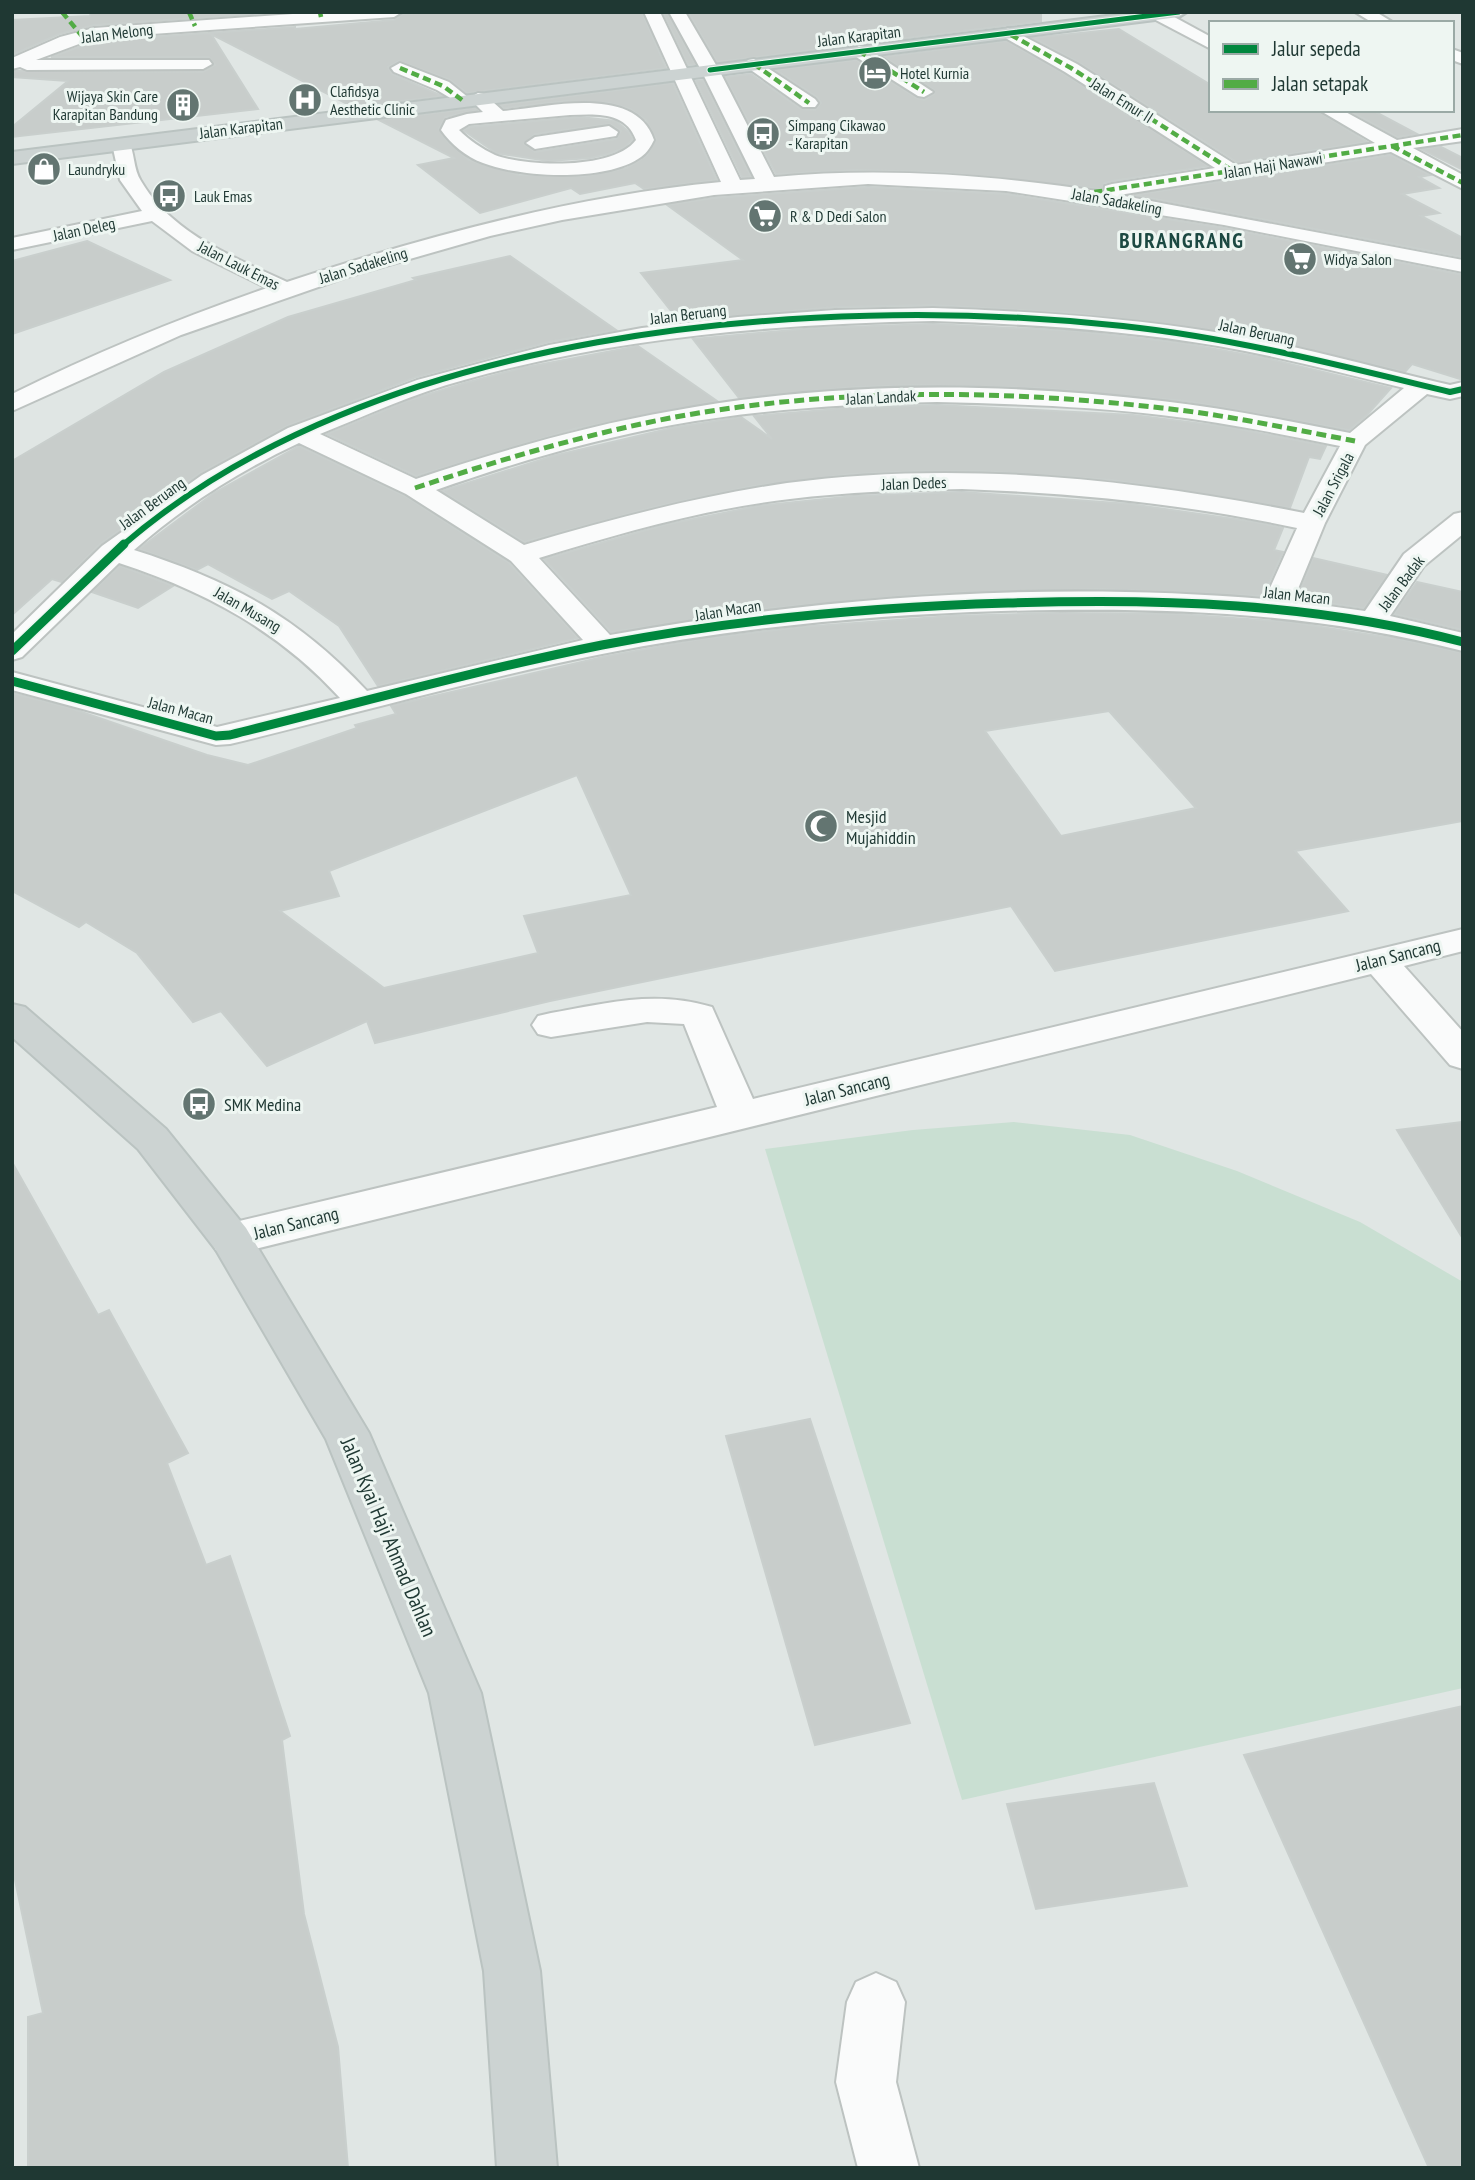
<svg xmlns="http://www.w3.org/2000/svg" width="1475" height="2180" viewBox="0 0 1475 2180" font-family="'PT Sans Narrow',sans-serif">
<rect width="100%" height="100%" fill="#e0e6e4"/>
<polygon fill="#c9dfd2" points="1014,1122 1130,1135 1237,1171 1360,1222 1463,1282 1463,1688 962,1800 765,1149 913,1130"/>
<g fill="#c8cdcb" stroke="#c9cfcd" stroke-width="2" fill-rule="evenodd">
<polygon points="91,12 280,12 94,25 59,34 12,55 12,20 90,16"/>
<polygon points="444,12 642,12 666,68 467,93 450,80 399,61 388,67 392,74 442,96 353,107 211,34 258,109 12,137 12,127 68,81 12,77 12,71 203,72 215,65 209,57 51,57 96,41 295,27 295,29 394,20 403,14"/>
<polygon points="663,12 667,12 695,64 688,65"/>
<polygon points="688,12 1041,12 1041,21 717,62"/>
<polygon points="1119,29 1211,85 1211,110 1316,110 1367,142 1237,162 1078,62 1033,38"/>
<polygon points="1006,41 1064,74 1208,166 1112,181 1104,183 1102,189 939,172 857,170 776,174 725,77 751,74 801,109 815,110 821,103 817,97 776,70 856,60 917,98 924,100 934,94 934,90 884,57"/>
<polygon points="703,80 751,177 742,177 696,81"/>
<polygon points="673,83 717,180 644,189 635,183 580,194 571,188 480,213 418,165 454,158 379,120 476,108 477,110 445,117 439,129 448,142 469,160 519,175 586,176 627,168 647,155 656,139 646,120 630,109 610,103 566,101 504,108 500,105"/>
<polygon points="1348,110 1372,110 1417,134 1397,137"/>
<path d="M580 117 616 121 629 132 633 139 624 148 608 154 590 158 548 161 496 153 463 130 470 127ZM610 124 621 131 616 139 535 152 524 144 535 134Z"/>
<polygon points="1441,147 1463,158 1463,170 1421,149"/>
<polygon points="1391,155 1430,175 1419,177 1439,188 1402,194 1439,213 1421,216 1463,238 1463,257 1134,195"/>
<polygon points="868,187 1006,194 1224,228 1463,275 1463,380 1412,364 1405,372 1245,334 1074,313 933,305 835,307 679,321 641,273 743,260 667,205 714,198"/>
<polygon points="87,241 170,280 12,334 12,261"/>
<polygon points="510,256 616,330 548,342 416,377 287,426 200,473 100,544 62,582 52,579 12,615 12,461 164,372 288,317 416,280 413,278"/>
<polygon points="933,324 1075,331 1182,343 1265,358 1391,388 1367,415 1349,430 1186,401 1040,388 917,385 855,387 739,398 693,339 815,328"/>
<polygon points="638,346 717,401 574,429 416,476 327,434 410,400 465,383 522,368"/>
<polygon points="937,405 1133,415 1228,427 1326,446 1320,459 1309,457 1290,508 1112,480 982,471 916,471 851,474 753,486 654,507 524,542 442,491 553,456 672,428 741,417 772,439 754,416 837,409"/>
<polygon points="299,446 405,496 509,563 578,638 378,686 339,626 289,591 272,599 208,564 197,570 139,549 214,493"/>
<polygon points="962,492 1130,504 1255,522 1283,528 1274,550 1283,552 1263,596 1101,589 936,593 772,608 611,632 544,559 664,525 758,506 854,496"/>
<polygon points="1313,558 1387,575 1364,608 1297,599"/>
<polygon points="120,566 150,577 173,586 138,608 92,592"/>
<polygon points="1417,582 1463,592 1463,630 1394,614"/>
<path d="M1061 613 1177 614 1290 622 1404 640 1463 653V821L1295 851 1348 911 1055 971 1011 906 550 1001 375 1043 367 1021 267 1066 221 1011 193 1022 137 953 86 922 79 927 12 891V693L70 708 207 755 248 765 357 728 355 725 396 714 391 706 603 657 701 639 801 627 951 616ZM1109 711 1196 808 1061 836 985 731ZM577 775 631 895 524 916 538 953 384 988 280 911 339 896 329 871Z"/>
<polygon points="1463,1122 1463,1239 1397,1130"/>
<polygon points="12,1162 98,1315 109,1310 188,1453 167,1463 206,1565 230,1556 261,1647 290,1736 282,1740 304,1914 338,2047 348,2168 28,2168 28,2017 43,2013 12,1866"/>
<polygon points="810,1419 910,1723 815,1745 726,1436"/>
<polygon points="1463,1706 1463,2168 1429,2168 1244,1755"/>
<polygon points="1154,1783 1187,1886 1036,1909 1007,1804"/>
</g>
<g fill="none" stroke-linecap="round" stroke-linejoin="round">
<g stroke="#bdc3c1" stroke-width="4">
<g id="minor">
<polygon points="321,12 402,12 394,17 95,38 36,60 209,60 212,64 203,69 27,70 20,67 12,69 12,58 60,37 94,28"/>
<path d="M644 12H660L740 180 755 179 701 70 669 12H685L719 70 774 177C884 167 995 175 1104 192L1105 186 1112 184 1215 168 1065 72 1002 36 1000 33 1008 28 1077 64 1236 165 1375 143 1319 110H1342L1397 140 1463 129V141L1413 148 1463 175V189L1391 152 1119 195 1463 260V272L1224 225 1006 191 868 184 714 195 562 220 490 236 347 277 181 335 12 411V394C95 353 180 318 267 288L192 251 152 221 12 250V238L142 211 120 180 112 144 114 140H128C135 152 133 169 141 181 172 234 235 258 287 282 427 236 574 196 721 182Z"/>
<polygon points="1152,12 1165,12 1211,37 1211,49 1152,18"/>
<polygon points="1355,12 1376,12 1394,23 1373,23"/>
<polygon points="859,46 865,47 933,92 924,97 918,96 853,55 851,51"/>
<polygon points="1452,49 1463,53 1463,64 1452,60"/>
<polygon points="754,59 815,99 818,103 815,107 803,107 748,68 745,64 748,60"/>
<path d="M400 63 449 82 469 98 478 93 484 94 503 111C548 107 636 84 654 140 651 146 647 153 641 157 607 182 521 178 483 163 466 157 451 144 441 130L446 120 467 114 483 112 471 100 462 105 437 90 394 72 391 68ZM570 115C595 114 626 111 636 140 614 170 527 167 495 155 482 149 469 140 459 130L469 124Z"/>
<polygon points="609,126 618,132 616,136 535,149 526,143 535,137"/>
<path d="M933 308C1027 311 1121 317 1215 332 1294 344 1372 367 1450 385L1463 382V396L1450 399 1427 394 1365 445 1325 523 1293 601 1365 611 1404 554 1454 514 1463 512V534L1424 566 1390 616 1463 633V651C1305 611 1163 607 1001 611 867 615 733 628 602 654 476 679 354 714 230 744L216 745 12 690V672L217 727 340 698C279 631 205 591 119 563L22 657 12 660V634L102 546 202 475 288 428 417 380 549 345 642 328 738 317 835 310ZM933 321C1028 324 1123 330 1218 346 1281 357 1343 373 1404 388L1350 433C1288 421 1225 408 1162 401 1001 382 832 381 672 411 585 426 500 451 416 479L320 434C367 415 415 393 464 380 617 337 775 324 933 321ZM937 402C1012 404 1087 406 1161 415 1221 422 1281 434 1340 446L1304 513C1135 479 959 460 787 483 698 496 611 519 524 545L436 490C513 463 591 440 672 425 760 409 848 404 937 402ZM299 443 406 494 511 561 583 640 367 691C297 616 231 581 134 550 184 506 239 471 299 443ZM962 489C1075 493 1186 504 1297 528L1265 599C1048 581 824 596 610 635L539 558C621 533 704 509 790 499 847 492 904 490 962 489Z"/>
<path d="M1463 929V951L1404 966 1463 1032V1069L1450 1065 1371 974 231 1255 216 1250 210 1239 216 1228 231 1223 717 1107 684 1024 647 1022 551 1037 538 1034 532 1025 538 1016 551 1013C608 1003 655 990 712 1007L753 1099Z"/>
<polygon points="876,1973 896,1982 905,2002 896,2082 919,2168 858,2168 836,2082 847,2002 856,1982"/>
</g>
</g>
<g stroke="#bac3c1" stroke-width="4">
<g id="major">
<polygon points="1138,12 1187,12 1179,17 12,164 12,152"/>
<polygon points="12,1004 25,1007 166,1129 246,1228 369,1433 481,1693 540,1971 557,2168 497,2168 484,1971 429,1693 326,1439 216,1250 138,1149 12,1037"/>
</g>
</g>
<use href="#minor" fill="#fafbfb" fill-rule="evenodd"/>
<use href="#major" fill="#ccd3d2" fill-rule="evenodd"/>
<g stroke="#52ac45" stroke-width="4.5" stroke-dasharray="8 4.5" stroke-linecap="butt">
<polyline points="62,12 82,36"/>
<polyline points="189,12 195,26"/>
<polyline points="320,12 321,17"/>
<polyline points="1011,35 1071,68 1233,171"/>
<polyline points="859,51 924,92"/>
<polyline points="754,64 809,103"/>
<polyline points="400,68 443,86 462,100"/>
<polyline points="1392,146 1463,183"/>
<polyline points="1082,194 1463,135"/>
</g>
<path stroke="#52ac45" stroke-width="5" stroke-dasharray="10 5" stroke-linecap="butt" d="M415 488C499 460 583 435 670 418 831 388 1000 389 1162 408 1227 415 1291 429 1355 441"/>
<g stroke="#eef6f2" stroke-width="7">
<polyline id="cycleway-far2" points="710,70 1179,12"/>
</g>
<g stroke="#eef6f2" stroke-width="9">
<path id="cycleway-far1" d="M122 546C370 330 808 292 1123 326 1234 338 1342 366 1450 392L1463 389"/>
</g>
<g stroke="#eef6f2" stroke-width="12">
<g id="cycleway">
<polyline points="12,651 124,544"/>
<path d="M12 681 216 736 230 735C354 704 477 670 602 645 736 619 872 607 1008 603 1162 598 1314 603 1463 642"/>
</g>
</g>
<use href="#cycleway-far2" stroke="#00873e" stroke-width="5"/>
<use href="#cycleway-far1" stroke="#00873e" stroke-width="6"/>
<use href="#cycleway" stroke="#00873e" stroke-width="9"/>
</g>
<defs>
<g id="hotel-disc" transform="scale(1.75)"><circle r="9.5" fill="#637571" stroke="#eef6f2"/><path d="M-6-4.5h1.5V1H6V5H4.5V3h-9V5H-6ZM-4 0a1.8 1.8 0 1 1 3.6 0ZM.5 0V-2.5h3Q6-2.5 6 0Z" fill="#fff"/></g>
<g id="hospital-disc" transform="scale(1.75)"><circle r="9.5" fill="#637571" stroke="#eef6f2"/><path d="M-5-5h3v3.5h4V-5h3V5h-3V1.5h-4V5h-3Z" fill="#fff"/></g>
<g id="building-disc" transform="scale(1.75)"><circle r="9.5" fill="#637571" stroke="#eef6f2"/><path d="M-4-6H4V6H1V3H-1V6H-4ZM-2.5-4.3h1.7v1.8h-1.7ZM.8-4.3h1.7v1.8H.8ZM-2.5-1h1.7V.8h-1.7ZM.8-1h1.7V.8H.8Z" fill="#fff"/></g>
<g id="bus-disc" transform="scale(1.75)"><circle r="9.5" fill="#637571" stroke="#eef6f2"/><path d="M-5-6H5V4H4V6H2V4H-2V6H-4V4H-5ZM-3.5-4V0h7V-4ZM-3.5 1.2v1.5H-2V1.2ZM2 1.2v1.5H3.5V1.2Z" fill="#fff"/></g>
<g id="shop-disc" transform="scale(1.75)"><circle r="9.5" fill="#637571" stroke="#eef6f2"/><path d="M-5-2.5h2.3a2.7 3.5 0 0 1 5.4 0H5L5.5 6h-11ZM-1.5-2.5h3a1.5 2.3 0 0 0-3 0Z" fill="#fff"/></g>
<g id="supermarket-disc" transform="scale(1.75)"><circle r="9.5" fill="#637571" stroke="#eef6f2"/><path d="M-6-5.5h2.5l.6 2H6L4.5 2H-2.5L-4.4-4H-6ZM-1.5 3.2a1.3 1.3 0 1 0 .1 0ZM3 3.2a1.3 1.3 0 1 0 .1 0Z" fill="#fff"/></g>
<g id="mosque-disc" transform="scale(1.75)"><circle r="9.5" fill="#637571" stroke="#eef6f2"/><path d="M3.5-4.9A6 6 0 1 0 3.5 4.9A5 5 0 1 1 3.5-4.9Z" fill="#fff"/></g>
</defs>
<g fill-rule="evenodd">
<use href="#hotel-disc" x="875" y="73"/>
<use href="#hospital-disc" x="305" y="100"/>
<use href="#building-disc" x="183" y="105"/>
<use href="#bus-disc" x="763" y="134"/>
<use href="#shop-disc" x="44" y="169"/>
<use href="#bus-disc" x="169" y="196"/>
<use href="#supermarket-disc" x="765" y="216"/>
<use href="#supermarket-disc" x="1300" y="259"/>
<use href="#mosque-disc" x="821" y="826"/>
<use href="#bus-disc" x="199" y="1104"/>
</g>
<g text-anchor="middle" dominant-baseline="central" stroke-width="6" stroke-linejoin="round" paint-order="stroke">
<g font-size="16" fill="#1f3833" stroke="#eef6f2">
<text transform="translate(117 33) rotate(-7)">Jalan Melong</text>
<text transform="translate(859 36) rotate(-7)">Jalan Karapitan</text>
<text transform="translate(1122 100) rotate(32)">Jalan Emur II</text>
<text transform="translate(241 128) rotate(-7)">Jalan Karapitan</text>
<text transform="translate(1273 165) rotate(-9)">Jalan Haji Nawawi</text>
<text transform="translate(1117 201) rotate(10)">Jalan Sadakeling</text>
<text transform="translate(84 229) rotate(-12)">Jalan Deleg</text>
<text transform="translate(239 265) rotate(27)">Jalan Lauk Emas</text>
<text transform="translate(363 265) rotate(-17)">Jalan Sadakeling</text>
<text transform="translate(688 314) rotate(-7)">Jalan Beruang</text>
<text transform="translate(1257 332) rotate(12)">Jalan Beruang</text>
<text transform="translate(881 397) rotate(-3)">Jalan Landak</text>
<text transform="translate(914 483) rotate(-2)">Jalan Dedes</text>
<text transform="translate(1333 484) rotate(-62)">Jalan Srigala</text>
<text transform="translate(152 503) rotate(-36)">Jalan Beruang</text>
<text transform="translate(1401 583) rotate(-53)">Jalan Badak</text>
<text transform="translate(1297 595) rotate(6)">Jalan Macan</text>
<text transform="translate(248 609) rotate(30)">Jalan Musang</text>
<text transform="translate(728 610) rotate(-9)">Jalan Macan</text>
<text transform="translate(181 710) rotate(15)">Jalan Macan</text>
</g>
<g font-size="16" fill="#1f3833" stroke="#eef6f2" text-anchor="start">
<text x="900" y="73">Hotel Kurnia</text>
<text x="330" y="91">Clafidsya<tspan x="330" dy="18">Aesthetic Clinic</tspan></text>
<text x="158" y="96" text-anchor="end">Wijaya Skin Care<tspan x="158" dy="18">Karapitan Bandung</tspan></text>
<text x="788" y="125">Simpang Cikawao<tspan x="788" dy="18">- Karapitan</tspan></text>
<text x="68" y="169">Laundryku</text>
<text x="194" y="196">Lauk Emas</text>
<text x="790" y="216">R &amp; D Dedi Salon</text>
<text x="1324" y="259">Widya Salon</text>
</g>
<g font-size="18" fill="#1f3833" stroke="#eef6f2" text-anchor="start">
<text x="846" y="816">Mesjid<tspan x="846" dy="21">Mujahiddin</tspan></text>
<text x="224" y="1104">SMK Medina</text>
</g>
<g font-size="18" fill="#1f3833" stroke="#eef6f2">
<text transform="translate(1398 955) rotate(-14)">Jalan Sancang</text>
<text transform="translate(847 1089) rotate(-14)">Jalan Sancang</text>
<text transform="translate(296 1223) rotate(-14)">Jalan Sancang</text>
</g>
<g font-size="21" font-weight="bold" letter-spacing="2" fill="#1c4942" stroke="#eef6f2">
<text x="1182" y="240">BURANGRANG</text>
</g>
<g font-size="21" fill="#1f3833" stroke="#eef6f2">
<text transform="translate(389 1537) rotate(67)">Jalan Kyai Haji Ahmad Dahlan</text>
</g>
</g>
<rect width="1475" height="2180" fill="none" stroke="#1f3833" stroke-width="28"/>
<rect x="1209" y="21" width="245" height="91" fill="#eef6f2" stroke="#9baaa6" stroke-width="2"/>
<rect x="1223" y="44" width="35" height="10" fill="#00873e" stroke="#9baaa6" stroke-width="2"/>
<text x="1272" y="56" font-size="21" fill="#1f3833">Jalur sepeda</text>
<rect x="1223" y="79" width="35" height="10" fill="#52ac45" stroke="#9baaa6" stroke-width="2"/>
<text x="1272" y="91" font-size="21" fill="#1f3833">Jalan setapak</text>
</svg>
